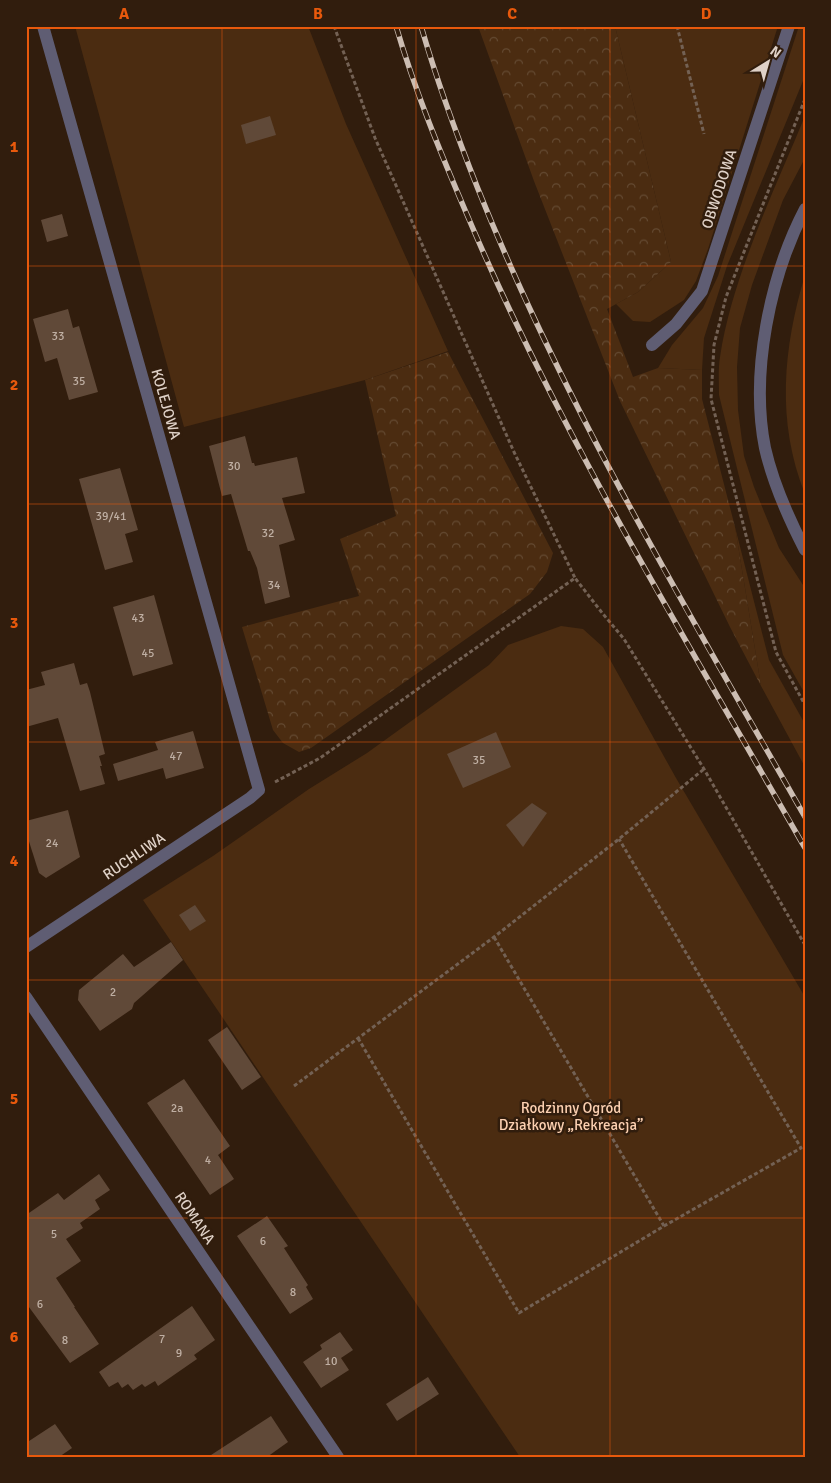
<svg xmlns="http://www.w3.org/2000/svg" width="831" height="1483" viewBox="0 0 831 1483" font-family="Signika,sans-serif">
<defs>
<pattern id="forest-crowns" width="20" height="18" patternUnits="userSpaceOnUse" patternTransform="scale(1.25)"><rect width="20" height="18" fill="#4b2c11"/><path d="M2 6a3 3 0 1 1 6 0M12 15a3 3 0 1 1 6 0" fill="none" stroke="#644a32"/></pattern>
</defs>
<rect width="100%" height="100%" fill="#311d0d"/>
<g fill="#4b2c11">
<polygon points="75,26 308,26 346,124 448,351 365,380 184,427"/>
<polygon points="615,26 778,26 708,249 696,281 684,300 650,322 633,321 616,304 638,292 671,262"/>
<polygon points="799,26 805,26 805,76 727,266 704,338 702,370 658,368 672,345 703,308 718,276"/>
<path d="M805 116V158L783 200 752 285 740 328 737 367 738 410 744 456 754 487 779 548 805 588V694L783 655 719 395C719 383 718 369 720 357 732 277 774 191 805 116Z"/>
<path d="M805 275V494C776 422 783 348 805 275Z"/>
<polygon points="735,527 769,660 805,724 805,767 761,686"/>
<polygon points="561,626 583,629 603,647 676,778 805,997 805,1457 520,1457 143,900 213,856 309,789 367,753 489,665 508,645"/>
</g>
<g fill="url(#forest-crowns)">
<polygon points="478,26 615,26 671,262 638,292 607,309 633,377 658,368 702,370 702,399 735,527 761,686 730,627 620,401 534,181"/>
<polygon points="448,352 553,553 547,572 530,594 311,748 299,752 283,743 273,730 242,627 359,596 340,539 396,516 365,380"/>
</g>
<g fill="#604938">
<polygon points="270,116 276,135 246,144 241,125"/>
<polygon points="62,214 68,236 47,242 41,220"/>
<polygon points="68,309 73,328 79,326 98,392 69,400 57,358 45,362 33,319"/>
<polygon points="245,436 252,463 254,463 255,466 297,457 305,493 282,498 295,540 279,545 290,597 265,604 257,568 250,551 248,551 231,494 222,496 209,446"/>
<polygon points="120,468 138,530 125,534 133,562 105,570 79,479"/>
<polygon points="154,595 173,664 133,676 113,607"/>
<polygon points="74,663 80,685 87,683 90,692 105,754 99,756 102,766 100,766 105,784 80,791 58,718 26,727 26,690 45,685 41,672"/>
<polygon points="193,731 204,768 166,779 163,768 118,781 113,764 158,750 155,742"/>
<polygon points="496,732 511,767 463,788 447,754"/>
<polygon points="532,803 547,813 523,847 506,825"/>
<polygon points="68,810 80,857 46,878 39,873 26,832 26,821"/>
<polygon points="195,905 206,921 190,931 179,915"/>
<polygon points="171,942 183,960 134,1003 132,1009 100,1031 78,1000 79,990 123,954 134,967"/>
<polygon points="227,1027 261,1077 242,1090 208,1040"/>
<polygon points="184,1079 230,1146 218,1155 234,1179 210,1195 147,1103"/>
<polygon points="99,1174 110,1190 95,1200 100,1209 80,1223 83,1228 66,1239 81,1261 56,1278 75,1307 74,1307 99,1344 70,1363 26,1303 26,1215 58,1193 64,1200"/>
<polygon points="267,1216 288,1246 284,1248 308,1285 306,1287 313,1299 290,1314 237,1236"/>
<polygon points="192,1306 215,1340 194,1355 197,1359 158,1386 155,1381 145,1387 142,1384 133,1390 128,1384 122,1388 118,1382 109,1387 99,1372"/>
<polygon points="340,1332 353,1350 341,1358 349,1370 321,1388 303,1362 322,1349 320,1345"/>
<polygon points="428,1377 439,1394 397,1421 386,1404"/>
<polygon points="271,1416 288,1442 267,1457 208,1457"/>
<polygon points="55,1424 72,1448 59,1457 26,1457 26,1443"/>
</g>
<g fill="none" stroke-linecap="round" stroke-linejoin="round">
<g stroke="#736154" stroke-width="3" stroke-dasharray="4 2.5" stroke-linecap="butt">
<polyline points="334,26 375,138 514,452 575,578"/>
<polyline points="677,26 704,134"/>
<polyline points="805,99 726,297 714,345 711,399 776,652 805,705"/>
<polyline points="275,782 320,758 575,578 603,614 624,639 704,769 805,945"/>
<polyline points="494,937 664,1226"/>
<polyline points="358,1038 519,1313 664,1226 801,1148 619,839"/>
<polyline points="294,1086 494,937 619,839 704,769"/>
</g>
<g stroke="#5f5d73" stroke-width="12">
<path d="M805 209C770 276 750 373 765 448 773 484 788 517 805 550"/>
<polyline points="652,345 676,324 702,291 789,26"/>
<polyline points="26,947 250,798 259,790 43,26"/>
<polyline points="26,997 338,1457"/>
</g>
<g stroke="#ccbdb2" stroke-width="5.5">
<g id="rail">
<path d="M396 26C415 91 441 154 468 217 561 436 687 641 805 848"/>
<path d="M421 26C437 81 457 136 478 189 566 409 688 611 805 817"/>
</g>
</g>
<use href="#rail" stroke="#311d0d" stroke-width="4" stroke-dasharray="11" stroke-linecap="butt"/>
</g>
<path fill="none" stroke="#e8590c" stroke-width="1" stroke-opacity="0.55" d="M222 26V1457M416 26V1457M610 26V1457M26 266H805M26 504H805M26 742H805M26 980H805M26 1218H805"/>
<g text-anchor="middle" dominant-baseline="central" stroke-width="5" stroke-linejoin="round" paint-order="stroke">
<g font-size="12" fill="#bfafa3">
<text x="58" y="336">33</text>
<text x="79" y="381">35</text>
<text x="234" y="466">30</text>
<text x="111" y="516">39/41</text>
<text x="268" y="533">32</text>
<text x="274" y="585">34</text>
<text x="138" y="618">43</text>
<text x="148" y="653">45</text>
<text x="176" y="756">47</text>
<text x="479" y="760">35</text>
<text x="52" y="843">24</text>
<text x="113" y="992">2</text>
<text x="177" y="1108">2a</text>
<text x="208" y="1160">4</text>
<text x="54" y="1234">5</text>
<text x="263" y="1241">6</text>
<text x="293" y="1292">8</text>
<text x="40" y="1304">6</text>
<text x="162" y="1339">7</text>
<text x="65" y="1340">8</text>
<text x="179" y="1353">9</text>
<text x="331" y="1361">10</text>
</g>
<g font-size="15" fill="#dfd1c7" stroke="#311d0d">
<text transform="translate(719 189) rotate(-72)">OBWODOWA</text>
<text transform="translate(166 404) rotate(74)">KOLEJOWA</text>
<text transform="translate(134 856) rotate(-34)">RUCHLIWA</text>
<text transform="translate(195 1218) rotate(56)">ROMANA</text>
</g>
<g font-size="15" fill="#fcd0b1" stroke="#311d0d">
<text x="571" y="1108">Rodzinny Ogród<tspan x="571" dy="17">Działkowy „Rekreacja”</tspan></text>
</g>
</g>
<rect width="831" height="1483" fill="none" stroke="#311d0d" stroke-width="55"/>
<g transform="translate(768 62) rotate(37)" stroke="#311d0d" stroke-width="4" paint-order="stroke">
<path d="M0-4L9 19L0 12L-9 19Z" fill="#dfd1c7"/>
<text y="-8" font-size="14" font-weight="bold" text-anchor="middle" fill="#dfd1c7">N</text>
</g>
<rect x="28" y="28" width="776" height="1428" fill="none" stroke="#e8590c" stroke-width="2"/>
<g font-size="16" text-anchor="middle" font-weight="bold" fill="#e8590c">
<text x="124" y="19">A</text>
<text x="318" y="19">B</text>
<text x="512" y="19">C</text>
<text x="706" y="19">D</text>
<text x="14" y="152">1</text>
<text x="14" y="390">2</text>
<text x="14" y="628">3</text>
<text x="14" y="866">4</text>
<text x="14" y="1104">5</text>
<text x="14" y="1342">6</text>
</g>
</svg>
